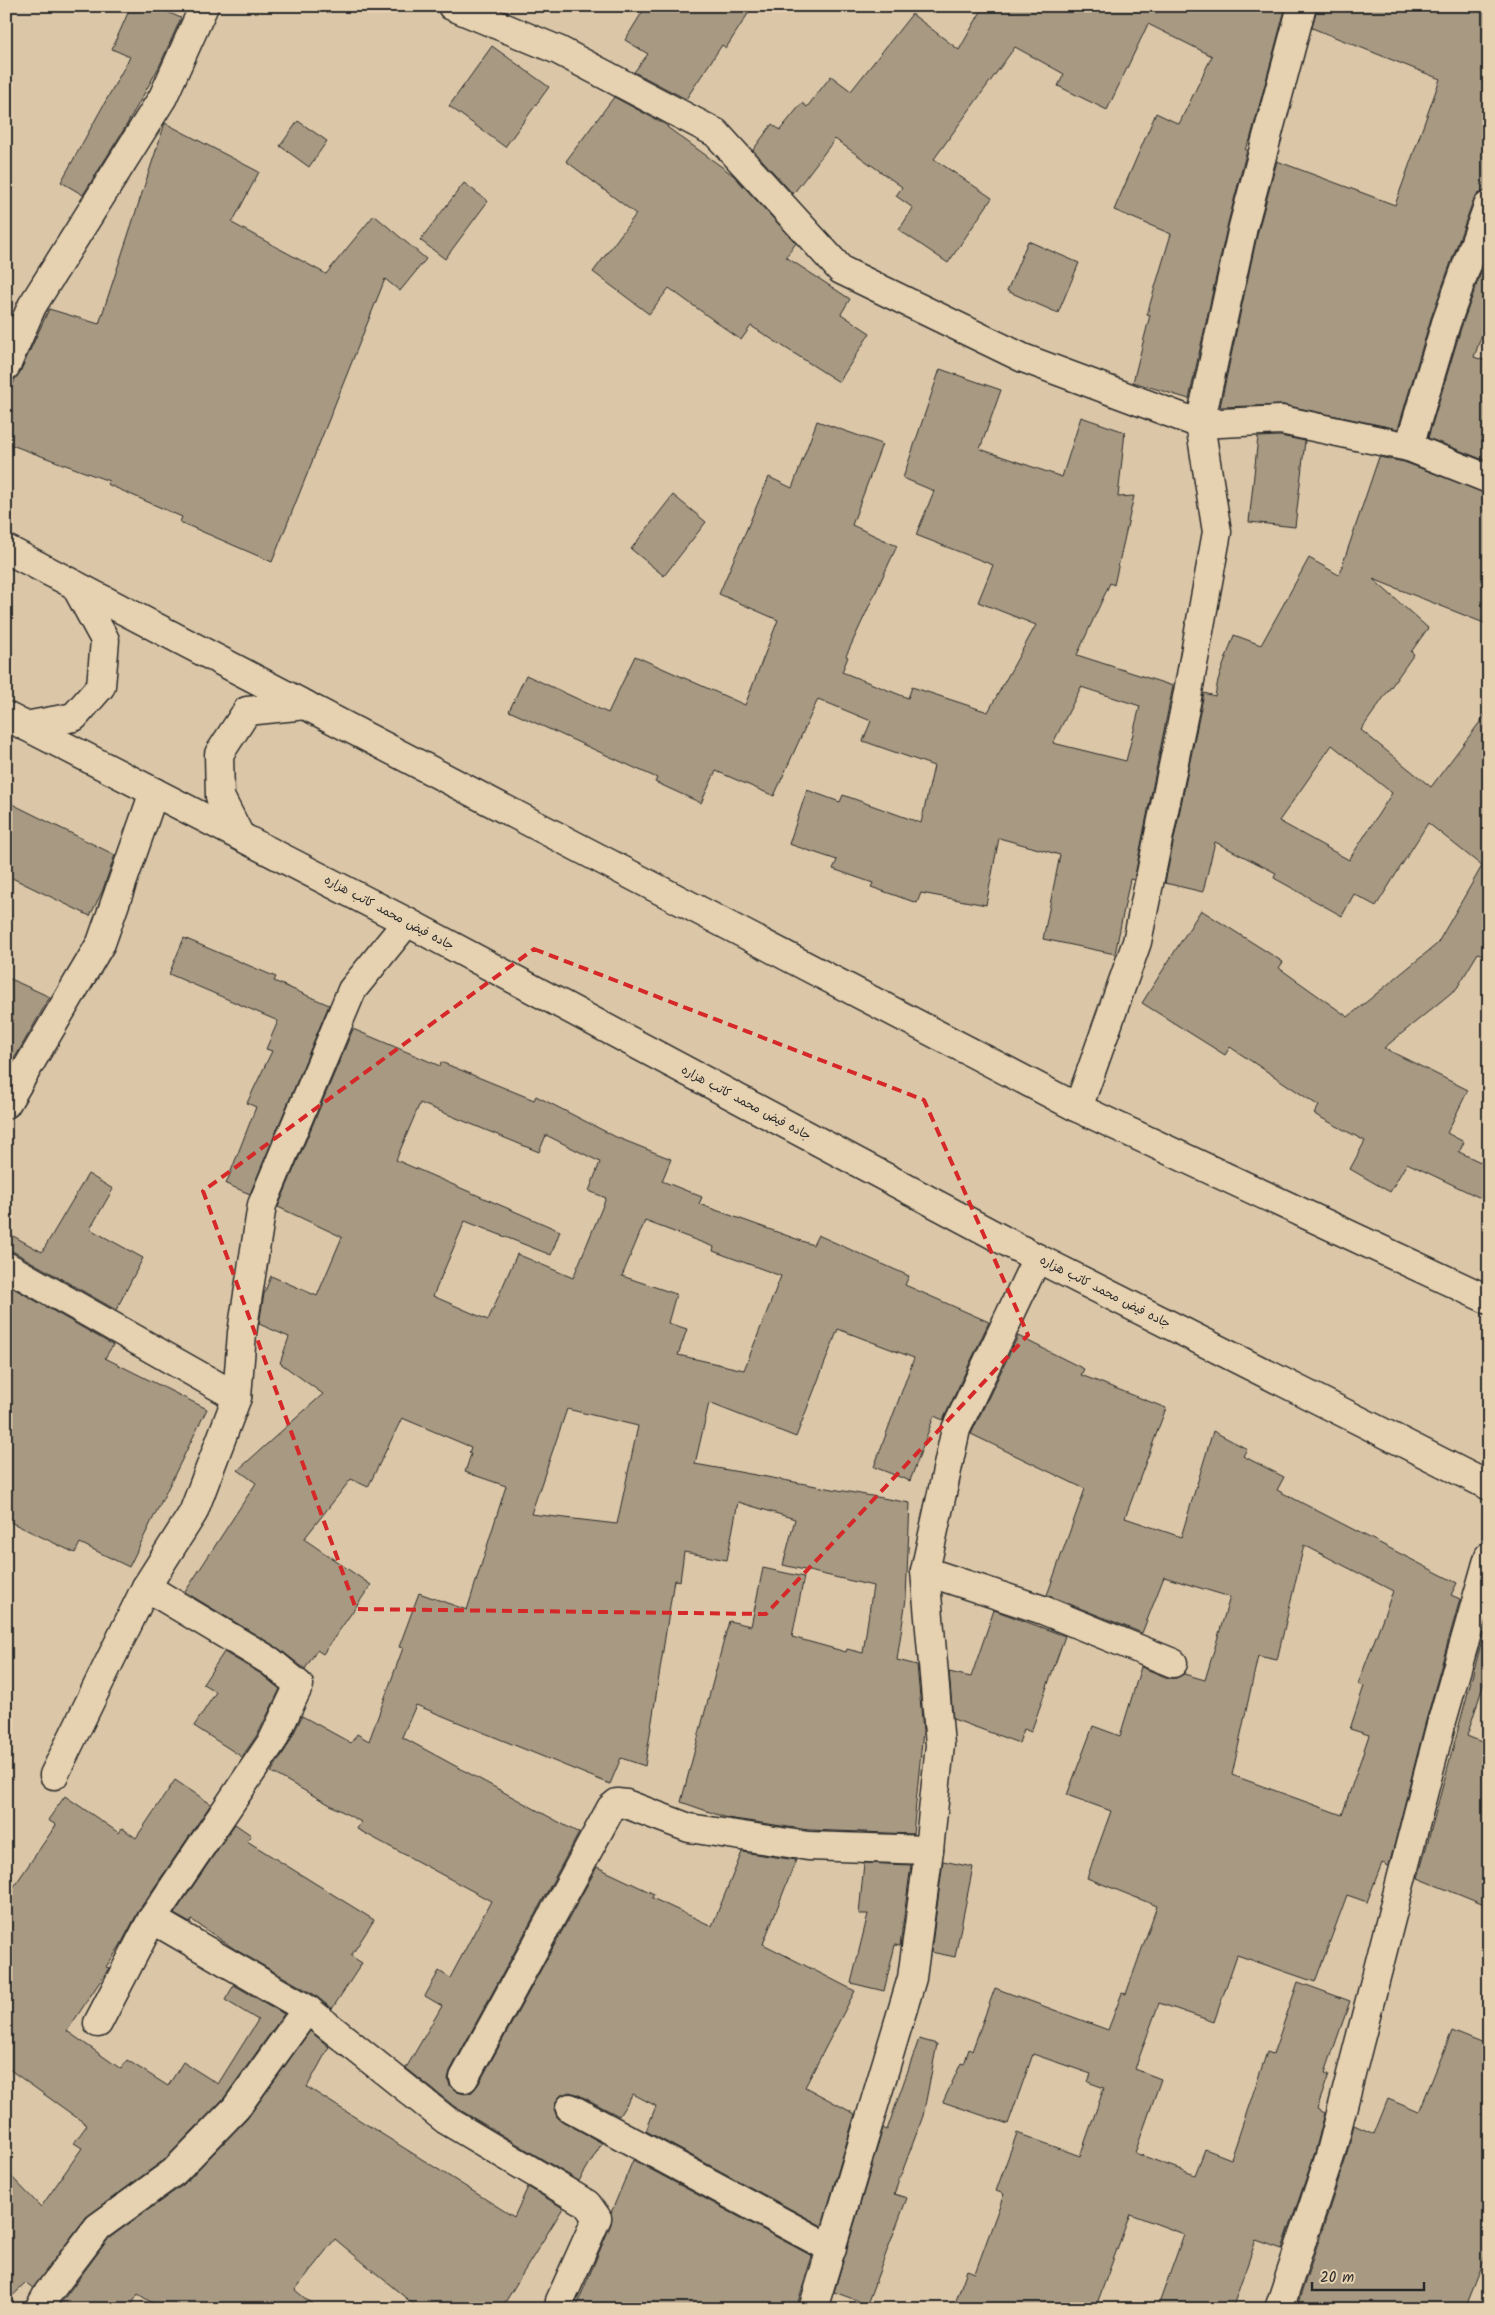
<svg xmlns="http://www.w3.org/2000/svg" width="1495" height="2315" viewBox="0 0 1495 2315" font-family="Kalam,'Playpen Sans Arabic',sans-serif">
<rect width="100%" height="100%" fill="#dbc7a8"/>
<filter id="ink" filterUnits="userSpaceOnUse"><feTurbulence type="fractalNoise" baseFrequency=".02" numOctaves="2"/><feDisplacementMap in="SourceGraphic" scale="10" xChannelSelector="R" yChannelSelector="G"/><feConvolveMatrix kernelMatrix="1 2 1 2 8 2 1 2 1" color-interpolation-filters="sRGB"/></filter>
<g filter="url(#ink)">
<g fill="#a79982" stroke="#2b2b2b" fill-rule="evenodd">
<polygon points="131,6 154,6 181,18 159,67 126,126 83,195 61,182 130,57 112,49"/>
<polygon points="646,6 753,6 726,48 722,45 686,99 634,72 648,54 625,40"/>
<polygon points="984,6 1286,6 1250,140 1245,149 1247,150 1228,223 1189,399 1133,382 1150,315 1147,314 1171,234 1114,210 1156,113 1179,124 1212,56 1148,24 1107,110 1058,86 1064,74 1015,47 934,159 992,198 948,263 899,230 913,208 896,196 902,187 835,139 793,194 753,150 772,124 780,130 802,103 807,107 831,76 851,91 912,14 959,50"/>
<polygon points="1317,6 1489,6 1489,191 1478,194 1473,201 1431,318 1398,429 1284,405 1220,407 1258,231 1277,161 1395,205 1440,79 1312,28"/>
<polygon points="492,46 549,87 505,147 449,106"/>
<polygon points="614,97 668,126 667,127 733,175 796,243 786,257 850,299 841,314 870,333 839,382 751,326 741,340 669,288 649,314 593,272 636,214 566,161"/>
<polygon points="298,121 327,141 309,167 280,146"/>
<polygon points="165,123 259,172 232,223 326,274 374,215 426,259 400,291 385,279 272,562 180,522 182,517 107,484 109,481 6,443 6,402 15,379 20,372 49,309 99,324"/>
<polygon points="464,183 488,201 445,259 420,240"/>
<polygon points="1028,241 1079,263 1058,313 1007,291"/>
<polygon points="1489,250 1489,315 1474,357 1489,362 1489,462 1428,438 1461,328"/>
<path d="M940 369 1001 390 980 449 1062 477 1081 417 1125 432 1118 497 1134 496 1114 585 1110 583 1077 655 1173 686 1134 880 1130 879 1115 954 1043 939 1060 855 999 838 986 905 921 893 917 903 871 887 873 883 833 869 837 860 789 844 807 790 840 802 843 795 921 823 934 766 863 741 871 721 818 699 774 796 716 771 701 803 655 782 657 778 509 711 526 675 608 713 635 656 745 705 778 620 719 594 769 477 792 488 817 421 882 444 852 525 897 546 846 656 848 657 842 672 908 698 912 687 988 712 1036 625 978 602 993 565 916 535 934 491 903 478ZM1081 687 1140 706 1126 761 1053 743Z"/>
<polygon points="1280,436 1305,441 1295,527 1249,522 1258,437"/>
<path d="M1379 457 1404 462 1489 494V625L1373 579 1428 628 1411 652 1414 654 1361 730 1431 787 1489 710V958L1478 953 1457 988 1384 1048 1468 1090 1447 1133 1464 1142 1459 1152 1489 1166V1202L1407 1163 1390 1192 1350 1169 1365 1141 1314 1114 1319 1106 1230 1047 1225 1055 1142 1003 1201 910 1283 962 1279 968 1348 1017 1437 944 1482 866 1428 823 1376 906 1354 894 1342 916 1274 878 1276 873 1215 842 1203 892 1165 883 1204 693 1215 696 1218 680 1234 635 1261 645 1309 558 1339 575ZM1332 745 1392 793 1349 860 1279 821Z"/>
<polygon points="673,495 706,522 664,576 631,549"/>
<polygon points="6,801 115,855 102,892 90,916 6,875"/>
<polygon points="184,938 276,977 274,981 329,1005 250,1194 226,1184 256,1107 247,1103 272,1051 266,1049 278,1021 169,974"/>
<polygon points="6,977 50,997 6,1073"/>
<path d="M353 1029 440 1066 441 1062 534 1100 536 1096 616 1137 671 1159 662 1181 702 1197 699 1204 813 1245 818 1235 909 1276 905 1285 989 1322 943 1420 934 1416 910 1481 874 1467 914 1358 838 1329 796 1437 709 1403 695 1464 910 1503 906 1599 897 1660 917 1665 923 1731 913 1834 809 1830 727 1818 681 1802 729 1621 751 1626 763 1568 804 1577 792 1637 846 1652 847 1649 863 1653 873 1586 783 1565 795 1519 738 1502 727 1560 684 1552 680 1581 674 1580 645 1766 621 1758 610 1784 416 1705 402 1737 579 1833 450 2071 448 2079 450 2086 457 2092 465 2094 472 2092 478 2085 597 1867 654 1894 652 1898 712 1926 742 1852 796 1860 763 1944 855 1991 805 2087 855 2114 822 2226 646 2131 656 2106 633 2094 619 2116 577 2094 569 2092 561 2095 557 2100 554 2109 557 2117 562 2121 602 2143 579 2181 455 2107 406 2068 442 2006 425 1996 439 1971 450 1978 491 1901 357 1829 361 1822 271 1772 287 1747 302 1716 351 1743 357 1734 369 1741 403 1648 399 1647 419 1593 467 1610 506 1486 465 1472 471 1454 469 1453 471 1447 402 1418 368 1487 351 1479 304 1539 371 1585 323 1654 317 1650 305 1669 278 1648 185 1592 256 1483 238 1470 323 1394 280 1363 289 1337 259 1324 264 1294 271 1276 317 1296 342 1237 278 1207ZM420 1103 539 1152 546 1135 600 1162 589 1191 606 1198 573 1278 517 1254 488 1320 433 1296 465 1221 551 1255 560 1231 396 1160ZM645 1221 714 1247 713 1251 781 1276 744 1370 678 1355 687 1329 668 1323 676 1294 622 1276ZM567 1409 638 1426 617 1524 531 1514Z"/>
<polygon points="88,1174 113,1189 90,1229 143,1258 116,1310 14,1252 6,1250 6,1232 42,1252"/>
<polygon points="6,1284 113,1345 105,1358 207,1409 129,1567 80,1543 75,1553 6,1520"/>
<path d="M1018 1336 1084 1369 1081 1375 1166 1408 1125 1518 1181 1537 1213 1431 1247 1449 1243 1456 1284 1477 1277 1490 1457 1583 1451 1595 1460 1599 1425 1724 1389 1866 1382 1863 1367 1902 1347 1895 1315 1982 1237 1955 1214 2022 1159 2003 1135 2069 1161 2079 1135 2153 1195 2175 1205 2149 1231 2159 1267 2052 1273 2054 1298 1982 1350 2001 1325 2073 1329 2074 1317 2109 1325 2113 1315 2152 1282 2249 1256 2240 1232 2309H1157L1184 2234 1130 2214 1095 2309H953L967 2270 975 2273 1004 2194 996 2191 1017 2133 1080 2156 1104 2088 1088 2082 1091 2074 1033 2054 1008 2124 943 2102 961 2063 964 2064 969 2049 972 2051 995 1988 1108 2030 1122 1993 1126 1994 1157 1906 1087 1878 1111 1811 1067 1795 1093 1726 1120 1736 1141 1667 1168 1678H1176L1184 1674 1205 1680 1230 1597 1164 1577 1142 1633 1047 1595 1085 1489 971 1434ZM1304 1545 1393 1591 1358 1684 1364 1686 1350 1729 1369 1735 1342 1815 1232 1775 1258 1656 1277 1660Z"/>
<polygon points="994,1610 1065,1636 1031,1732 1024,1729 1019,1743 953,1719 949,1672 971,1677"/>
<polygon points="1489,1614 1489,1667 1467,1736 1489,1745 1489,1907 1418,1878"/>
<polygon points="224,1652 261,1674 280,1689 259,1732 242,1757 194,1726 216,1692 203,1684"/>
<polygon points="175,1780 211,1804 139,1910 120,1946 106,1967 109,1968 67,2031 121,2069 127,2060 168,2086 183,2062 218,2084 258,2020 225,2000 234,1985 284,2014 224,2098 164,2160 86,2217 33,2288 26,2283 6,2302 6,2171 41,2207 82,2148 74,2143 87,2125 6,2067 6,1898 56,1825 48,1820 65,1796 119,1833 122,1828 136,1838"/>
<polygon points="235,1824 251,1835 247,1841 374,1920 351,1956 362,1963 332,2009 315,1995 236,1950 192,1920 190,1923 174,1914"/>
<polygon points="943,1861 973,1867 955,1957 931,1952"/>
<polygon points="864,1863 911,1865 900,1946 895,1945 884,1991 851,1983 868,1914 859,1914"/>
<polygon points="310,2031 329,2047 307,2087 514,2217 528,2187 563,2208 501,2309 419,2309 335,2239 295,2290 318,2309 162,2309 138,2294 129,2309 67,2309 60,2304 109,2238 183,2185 247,2119"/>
<polygon points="1452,2031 1489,2046 1489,2249 1465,2309 1296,2309 1345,2161 1354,2125 1374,2134 1388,2099 1419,2112"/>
<polygon points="919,2039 937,2044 923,2116 894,2194 907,2198 867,2304 834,2292 883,2128 887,2130"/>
<polygon points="633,2160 812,2256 796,2309 575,2309 611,2224 611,2213"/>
</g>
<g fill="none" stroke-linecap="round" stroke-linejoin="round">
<g stroke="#2b2b2b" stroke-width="31">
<g id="street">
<polyline points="452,6 558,50 716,133 841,270 1023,358 1200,424 1281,420 1409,447 1489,479"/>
<polyline points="6,366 32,306 163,97 204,6"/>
<polyline points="1409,447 1446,323 1488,206"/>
<polyline points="6,1104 101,943 154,792"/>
<polyline points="1078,1108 1137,942 1186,703 1217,532 1200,424 1243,227 1302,6"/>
<polyline points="6,1266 237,1397"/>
<polyline points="925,1571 1043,1610 1173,1663"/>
<polyline points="54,1775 146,1587 193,1513 237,1397 242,1333 262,1205 352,990 407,922"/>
<polyline points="152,1919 307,2009 446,2120 587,2204 597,2218 560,2301 559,2309"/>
<polyline points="98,2023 152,1919 273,1740 299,1685 270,1661 146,1587"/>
<polyline points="464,2078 611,1808 617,1803 626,1804 689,1828 808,1846 929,1850"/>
<polyline points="570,2108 832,2249"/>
<polyline points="39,2309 48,2293 98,2227 174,2172 236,2108 307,2009"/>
<polyline points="813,2309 912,1978 929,1850 940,1745 925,1571 956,1429 1037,1258"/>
<polyline points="1279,2309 1330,2156 1440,1728 1489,1556"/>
</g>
</g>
<g stroke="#2b2b2b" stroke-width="31">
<g id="primary">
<polyline points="6,549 1078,1108 1489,1300"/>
<polyline points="6,716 407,922 1037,1258 1489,1486"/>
<polyline points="25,726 74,717 101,686 105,640 75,585"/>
<polyline points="239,834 220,797 219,754 247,711 306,705"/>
</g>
</g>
<use href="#street" stroke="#e6d1b0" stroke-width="28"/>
<use href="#primary" stroke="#e6d1b0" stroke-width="28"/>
</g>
</g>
<path fill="none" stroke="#d62828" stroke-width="4" stroke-dasharray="10 6" stroke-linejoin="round" d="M534 949 924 1100 1028 1335 766 1614 356 1609 203 1191Z"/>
<g text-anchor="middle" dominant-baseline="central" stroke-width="4" stroke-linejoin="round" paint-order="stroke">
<g font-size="12" fill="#2b2b2b" stroke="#e6d1b0">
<text transform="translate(389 913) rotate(28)">جاده فیض محمد کاتب هزاره</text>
<text transform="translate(746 1103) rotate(28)">جاده فیض محمد کاتب هزاره</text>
<text transform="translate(1105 1292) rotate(27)">جاده فیض محمد کاتب هزاره</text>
</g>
</g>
<rect width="1495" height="2315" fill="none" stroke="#e6d1b0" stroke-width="25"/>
<rect x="12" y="12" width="1470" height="2290" fill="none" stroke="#2b2b2b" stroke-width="2" filter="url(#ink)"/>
<path d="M1312 2282v8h112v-8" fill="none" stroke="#2b2b2b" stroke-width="2.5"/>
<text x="1320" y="2282" font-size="15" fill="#2b2b2b" stroke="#e6d1b0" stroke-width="4" paint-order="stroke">20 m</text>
</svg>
